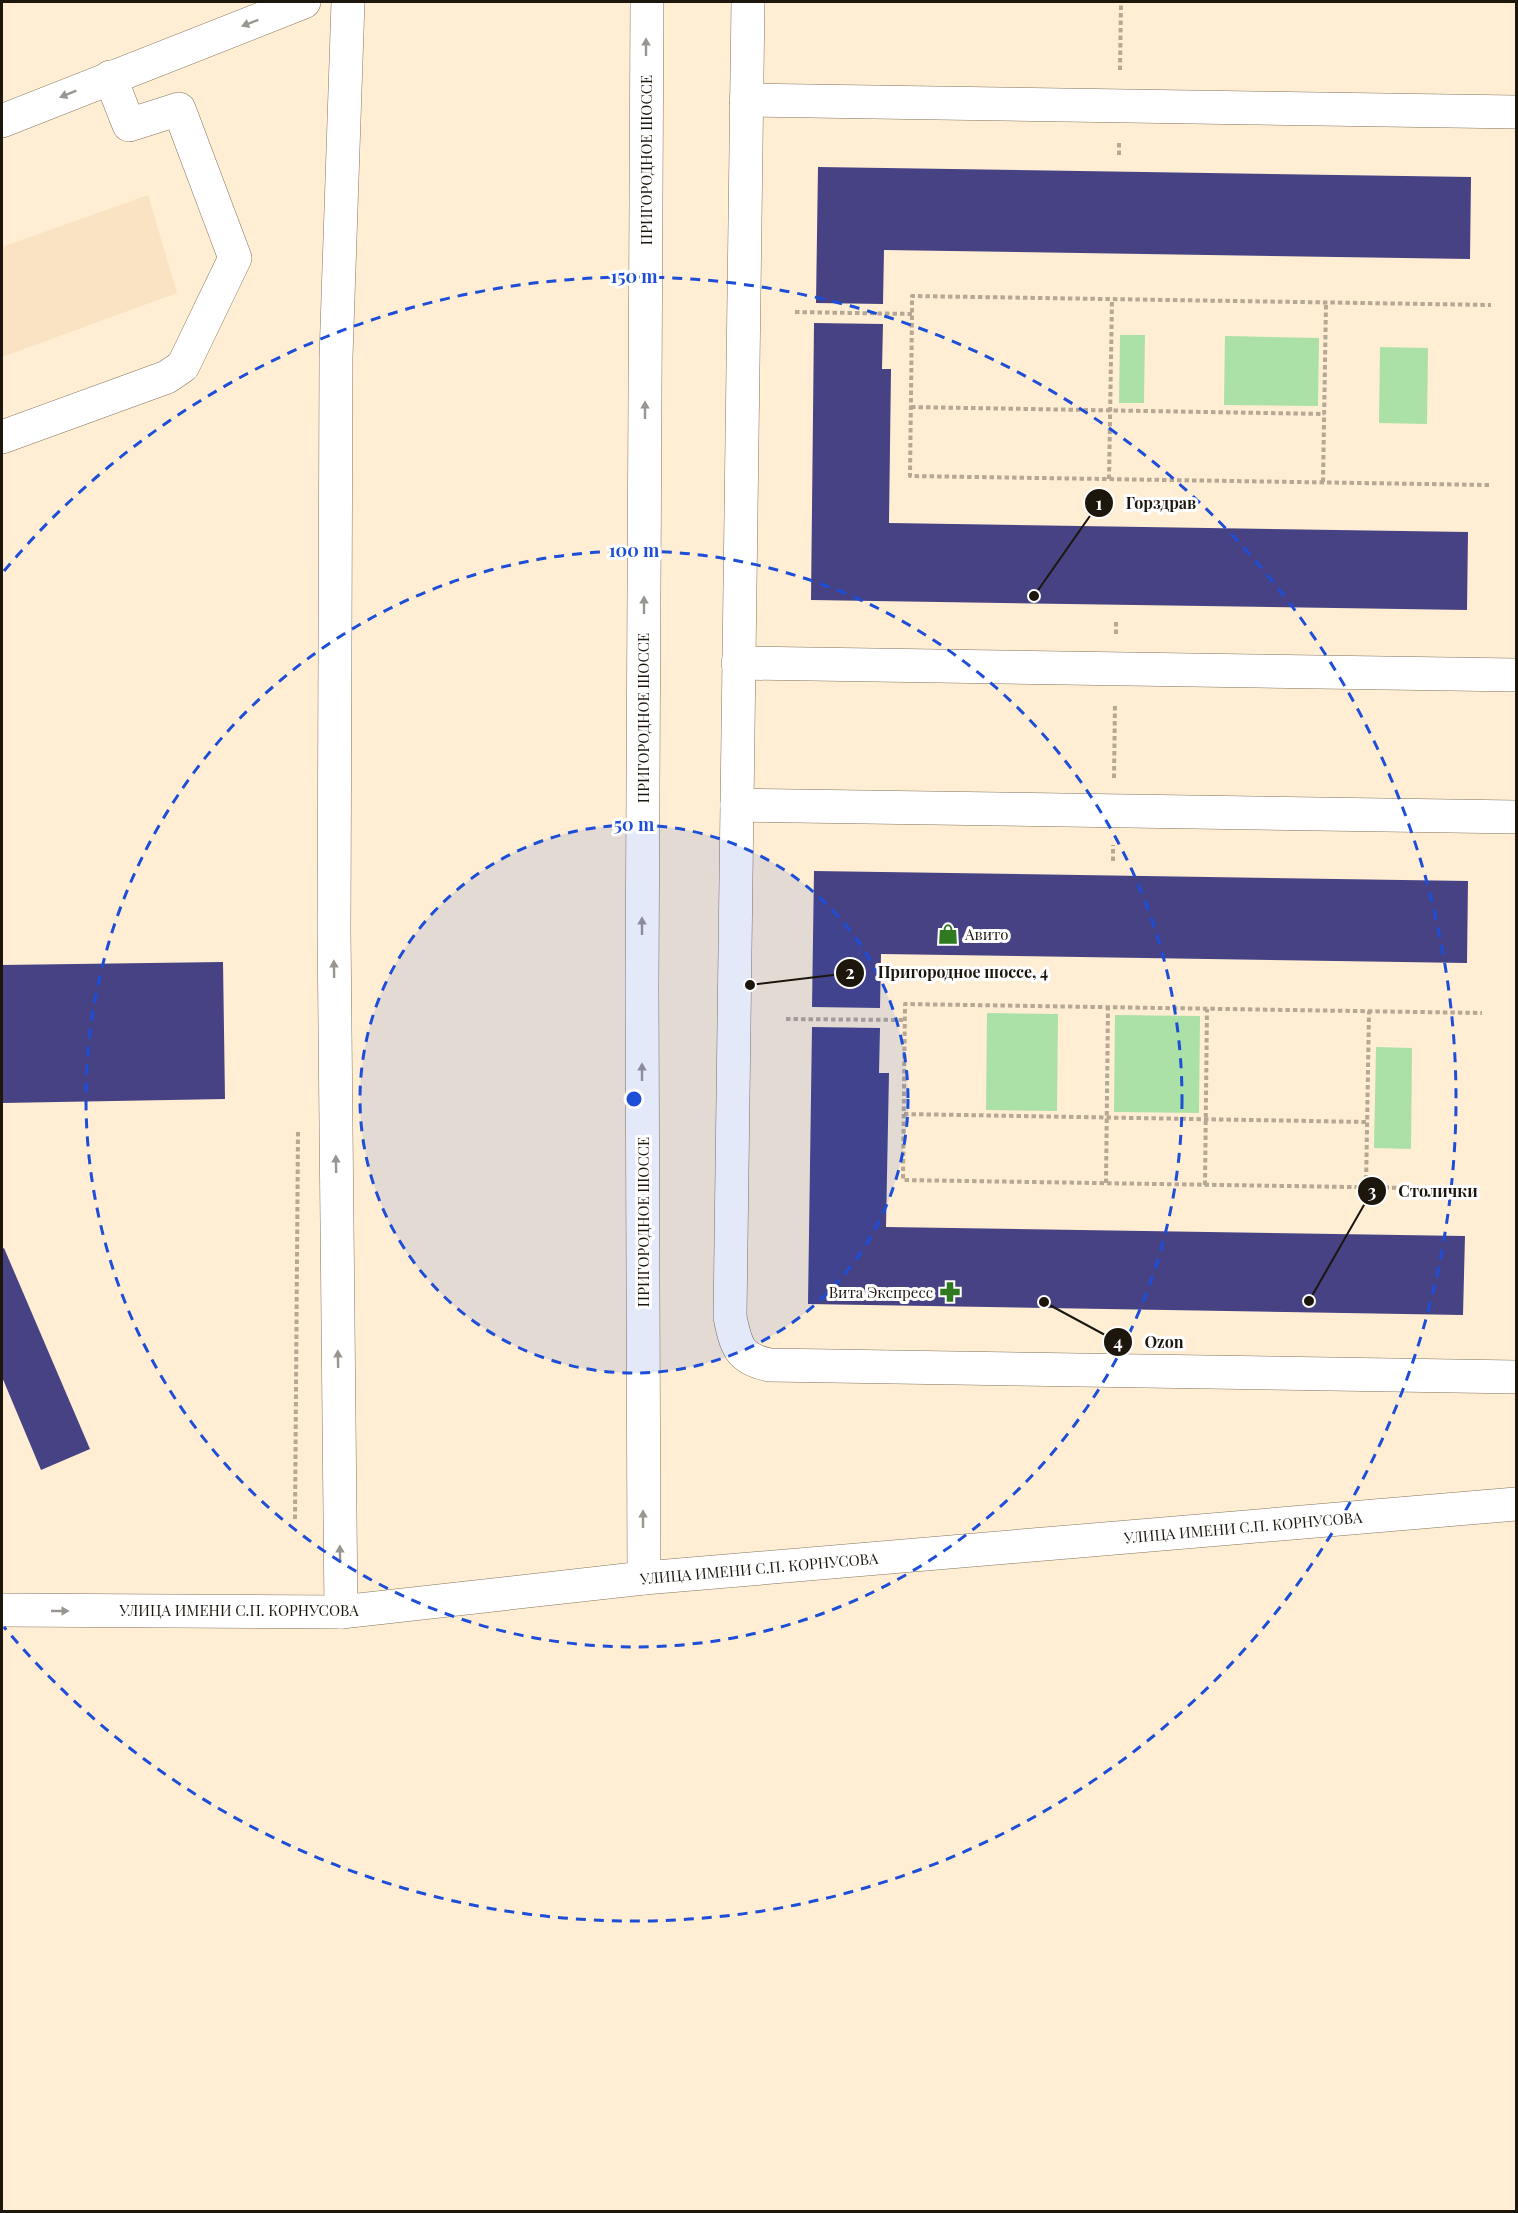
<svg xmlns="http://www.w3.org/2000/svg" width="1518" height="2213" viewBox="0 0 1518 2213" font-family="'Playfair Display',serif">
<rect width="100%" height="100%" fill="#ffeed4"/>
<polygon fill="#f9e3c3" points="148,195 177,293 2,357 2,247"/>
<g fill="#abe0a7">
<polygon points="1120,335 1145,335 1144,403 1119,403"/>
<polygon points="1225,336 1319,338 1318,406 1224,405"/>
<polygon points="1380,347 1428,348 1427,424 1379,423"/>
<polygon points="987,1013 1058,1014 1057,1111 986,1110"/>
<polygon points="1115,1015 1200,1016 1199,1113 1114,1112"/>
<polygon points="1376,1047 1412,1048 1411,1149 1374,1148"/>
</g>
<g fill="#464284">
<polygon points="818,167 1471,177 1470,259 884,250 883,304 816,303"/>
<polygon points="814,323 883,324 882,369 891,369 889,523 1468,532 1467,610 811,600"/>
<polygon points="814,871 1468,881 1467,963 881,954 880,1008 812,1007"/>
<polygon points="223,962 225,1099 2,1103 2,965"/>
<polygon points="812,1027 880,1028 879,1073 889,1073 886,1227 1465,1236 1463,1315 808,1304"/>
<polygon points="4,1248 90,1449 41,1470 2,1377 2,1249"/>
</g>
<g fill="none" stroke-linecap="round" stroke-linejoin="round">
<g stroke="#83745d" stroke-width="34">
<g id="minor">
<path d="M748 2 730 1317C736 1346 739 1359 770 1365L1516 1377"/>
<polyline points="746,100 1516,112"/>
<polyline points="2,121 304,2"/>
<polyline points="2,437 167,377 183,366 235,258 179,109 129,125 110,77"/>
<polyline points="738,663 1516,675"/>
<polyline points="737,805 1516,817"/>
<polyline points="644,1578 642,985 647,2"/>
<polyline points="2,1610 341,1612 644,1578 1516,1504"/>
<polyline points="341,1612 334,931 336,357 348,2"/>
</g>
</g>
<g stroke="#b6a894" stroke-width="4" stroke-dasharray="4.5 3" stroke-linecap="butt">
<polyline points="1120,70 1121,2"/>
<polyline points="1119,155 1119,140"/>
<polyline points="795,312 912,314"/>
<polyline points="911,407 1324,414"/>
<polyline points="1109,479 1112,299"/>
<polyline points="1323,482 1326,302"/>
<polyline points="1489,485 910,476 912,314 912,296 1491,305"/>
<polyline points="1116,634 1116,619"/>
<polyline points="1114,778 1115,704"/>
<polyline points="1113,861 1113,845"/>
<polyline points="786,1019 905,1020"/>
<polyline points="904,1114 1367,1122"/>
<polyline points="1106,1183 1108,1007"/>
<polyline points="1205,1185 1207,1009"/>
<polyline points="1366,1187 1369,1011"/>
<polyline points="1479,1189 903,1180 905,1004 1482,1013"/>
<polyline points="295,1519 298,1130"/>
</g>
<use href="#minor" stroke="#fff" stroke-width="33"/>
</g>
<defs><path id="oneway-solid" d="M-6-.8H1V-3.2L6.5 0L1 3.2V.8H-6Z" transform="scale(1.5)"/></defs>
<g fill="#999692">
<use href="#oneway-solid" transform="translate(250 23) rotate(159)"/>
<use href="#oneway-solid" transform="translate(646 47) rotate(-90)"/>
<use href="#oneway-solid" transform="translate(68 94) rotate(158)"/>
<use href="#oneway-solid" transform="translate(645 410) rotate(-90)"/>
<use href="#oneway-solid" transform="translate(644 605) rotate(-90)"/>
<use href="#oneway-solid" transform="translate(642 926) rotate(-90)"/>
<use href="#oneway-solid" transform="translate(334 969) rotate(-91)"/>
<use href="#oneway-solid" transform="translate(642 1072) rotate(-90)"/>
<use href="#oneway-solid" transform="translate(336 1164) rotate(-91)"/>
<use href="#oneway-solid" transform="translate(338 1359) rotate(-91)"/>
<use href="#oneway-solid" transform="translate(643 1519) rotate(-90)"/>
<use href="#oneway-solid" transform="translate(340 1554) rotate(-91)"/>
<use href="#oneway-solid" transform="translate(60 1611)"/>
</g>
<circle cx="634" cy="1099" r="274" fill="#1d4ed8" fill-opacity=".12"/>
<g fill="none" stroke="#1d4ed8" stroke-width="3" stroke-dasharray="10 8">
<circle cx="634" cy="1099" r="274"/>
<circle cx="634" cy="1099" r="548"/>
<path d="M4 571A822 822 0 1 1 4 1627"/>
</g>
<defs>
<g id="shop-bare" transform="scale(1.62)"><path d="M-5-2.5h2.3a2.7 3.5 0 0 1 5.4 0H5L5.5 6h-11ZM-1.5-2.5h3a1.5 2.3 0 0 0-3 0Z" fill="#2f7a21" stroke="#fff" stroke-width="2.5" paint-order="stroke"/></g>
<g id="pharmacy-bare" transform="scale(1.62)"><path d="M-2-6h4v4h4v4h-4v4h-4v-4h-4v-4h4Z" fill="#2f7a21" stroke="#fff" stroke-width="2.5" paint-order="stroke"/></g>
</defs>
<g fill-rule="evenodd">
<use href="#shop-bare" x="948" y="934"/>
<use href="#pharmacy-bare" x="950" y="1292"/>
</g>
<g text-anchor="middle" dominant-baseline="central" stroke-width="6" stroke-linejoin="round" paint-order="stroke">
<g font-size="15" fill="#1c160d" stroke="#fff">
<text transform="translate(646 160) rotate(-90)">ПРИГОРОДНОЕ ШОССЕ</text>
<text transform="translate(643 718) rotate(-90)">ПРИГОРОДНОЕ ШОССЕ</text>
<text transform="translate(643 1222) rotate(-90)">ПРИГОРОДНОЕ ШОССЕ</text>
<text transform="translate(1243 1527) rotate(-5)">УЛИЦА ИМЕНИ С.П. КОРНУСОВА</text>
<text transform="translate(759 1568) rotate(-5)">УЛИЦА ИМЕНИ С.П. КОРНУСОВА</text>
<text x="239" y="1610">УЛИЦА ИМЕНИ С.П. КОРНУСОВА</text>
</g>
<g font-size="15" fill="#1c160d" stroke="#fff" text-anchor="start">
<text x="965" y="934">Авито</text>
<text x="933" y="1292" text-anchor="end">Вита Экспресс</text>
</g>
</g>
<circle cx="634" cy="1099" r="9" fill="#1d4ed8" stroke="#fff" stroke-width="3"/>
<g font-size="18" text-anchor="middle" font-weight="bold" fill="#1d4ed8" stroke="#fff" stroke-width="6" stroke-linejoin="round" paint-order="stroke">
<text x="634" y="283">150 m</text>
<text x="634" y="557">100 m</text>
<text x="634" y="831">50 m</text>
</g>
<path fill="none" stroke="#1c160d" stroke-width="2" d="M1034 596L1099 503M750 985L850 973M1309 1301L1372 1191M1044 1302L1118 1342"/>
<g fill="#1c160d" stroke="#fff" stroke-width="2">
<circle cx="1034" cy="596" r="6"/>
<circle cx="750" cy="985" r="6"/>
<circle cx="1309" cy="1301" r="6"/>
<circle cx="1044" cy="1302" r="6"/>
<circle cx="1099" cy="503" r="15"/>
<circle cx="850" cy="973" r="15"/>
<circle cx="1372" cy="1191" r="15"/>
<circle cx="1118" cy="1342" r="15"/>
</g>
<g font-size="18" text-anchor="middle" font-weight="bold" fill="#fff">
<text x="1099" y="510">1</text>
<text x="850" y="979">2</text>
<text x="1372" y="1198">3</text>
<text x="1118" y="1349">4</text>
</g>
<g font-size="16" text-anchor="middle" font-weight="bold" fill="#1c160d" stroke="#fff" stroke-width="6" stroke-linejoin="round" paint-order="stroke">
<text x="1161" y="509">Горздрав</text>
<text x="963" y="978">Пригородное шоссе, 4</text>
<text x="1438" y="1197">Столички</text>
<text x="1164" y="1348">Ozon</text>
</g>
<rect width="1518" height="2213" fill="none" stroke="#1c160d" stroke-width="6"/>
</svg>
